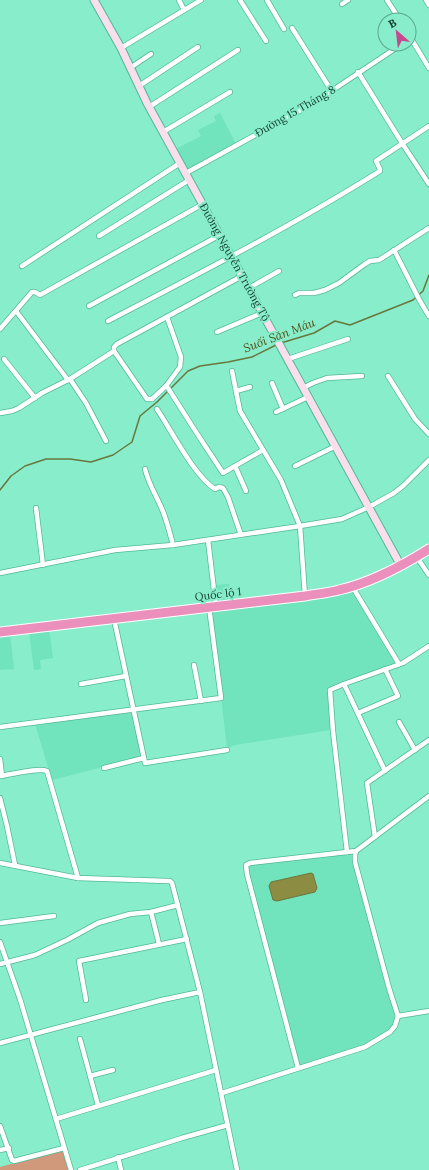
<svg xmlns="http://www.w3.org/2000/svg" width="429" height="1170" viewBox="0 0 429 1170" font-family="Lora,serif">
<rect width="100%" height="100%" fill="#87edca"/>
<g fill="#71e3bd">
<polygon points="220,113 236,144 187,171 176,149 201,136 198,130 216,121 214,116"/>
<polygon points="229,584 231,602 217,604 215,585"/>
<polygon points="352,589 396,663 329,689 331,730 235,745 227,748 211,610"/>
<polygon points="49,629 53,658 40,660 41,669 34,670 29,632"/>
<polygon points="10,634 14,669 0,670 0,635"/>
<polygon points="132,712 142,757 52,780 35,724"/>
<polygon points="353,853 396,1016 393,1025 389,1031 364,1045 299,1066 247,867 250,865"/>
</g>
<polygon fill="#d0997b" points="63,1150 69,1170 0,1170 0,1167"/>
<polygon fill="#8c8d42" stroke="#69773e" points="311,873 313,874 317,888 315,892 277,901 273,900 269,886 271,882"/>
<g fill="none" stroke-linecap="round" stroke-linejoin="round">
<g stroke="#69773e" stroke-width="1.5">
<polyline points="281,343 314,333 335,321 350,325 413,300 423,291 429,275"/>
<polyline points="0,490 11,476 25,466 46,459 70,459 91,462 113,455 132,442 140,416 157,402 188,371 200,366 228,362 252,357 276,345"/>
</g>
<g stroke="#51b998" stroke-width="6">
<g id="street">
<polyline points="179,0 184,10"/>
<polyline points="240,0 266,41"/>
<polyline points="267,0 284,29"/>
<polyline points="387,0 400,20"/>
<polyline points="426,0 429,5"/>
<polyline points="342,4 348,0"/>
<polyline points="292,28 331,90"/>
<polyline points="409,35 429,68"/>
<polyline points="121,48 201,0"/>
<polyline points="130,68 151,54"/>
<polyline points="358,72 402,143 429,184"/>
<polyline points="139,86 198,47"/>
<polyline points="149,107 238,50"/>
<polyline points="163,132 230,92"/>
<polyline points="186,173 312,104 402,44"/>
<polyline points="99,236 189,180"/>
<polyline points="394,250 420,301 429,316"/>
<polyline points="22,266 180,163"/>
<polyline points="249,288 279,271"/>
<polyline points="295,295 299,293 314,293 325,290 339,283 365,264 370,261 379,260 429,228"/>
<polyline points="89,306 220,235"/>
<polyline points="16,311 68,380"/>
<path d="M108 321C200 273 292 226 380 171V169L376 161 429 126"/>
<polyline points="0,329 32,292 35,292 40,295 203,204"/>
<polyline points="217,332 262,313"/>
<polyline points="114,351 147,399 152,399 166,386 168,388 196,432 223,473 235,466 246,491"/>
<polyline points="4,359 35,398"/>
<polyline points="288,359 348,339"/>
<polyline points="232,371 240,411 281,480 300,526 305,596"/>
<polyline points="388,376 415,419 429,434"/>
<polyline points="70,379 86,403 106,441"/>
<polyline points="272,383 283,409"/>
<polyline points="166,386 180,367 181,357 167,317"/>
<polyline points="303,388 313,383 327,378 362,376"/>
<polyline points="236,391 250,387"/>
<path d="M157 409C171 430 195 477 215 489L219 487 223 488 228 497 241 535"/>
<polyline points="276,412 308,397"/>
<polyline points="0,413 12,411 19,408 42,393 70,379 114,351 114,347 117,344 242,276"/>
<polyline points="235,466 263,450"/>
<polyline points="295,466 336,446"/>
<path d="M145 469C149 485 156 495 162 509 167 521 170 533 173 545"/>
<polyline points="36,508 43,565"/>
<polyline points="208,540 216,607"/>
<polyline points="416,556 429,575"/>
<polyline points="0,573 115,550 173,545 300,526 342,519 369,507 394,493 403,486 429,460"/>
<polyline points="352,586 399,664"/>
<polyline points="114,619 145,763 227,750"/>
<polyline points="194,665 201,701"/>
<polyline points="81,684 126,676"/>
<polyline points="344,684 385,771"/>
<polyline points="358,713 398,696 385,669"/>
<polyline points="399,722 415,750"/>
<polyline points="0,727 221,698 209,607"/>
<polyline points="0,759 2,776"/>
<polyline points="104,768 144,758"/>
<path d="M0 776C10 775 39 767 47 771L78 878"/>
<polyline points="0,798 7,826 15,865"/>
<polyline points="375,837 367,783 429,740"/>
<polyline points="347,852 333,731 330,690 344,684 403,663 429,646"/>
<polyline points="0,863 78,878 167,881 170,881 172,883 200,992 237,1170"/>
<polyline points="151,912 159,944"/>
<polyline points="0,923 54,916"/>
<polyline points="0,942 20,999 71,1170"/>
<polyline points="0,964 35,955 67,940 98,923 130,914 151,912 178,905"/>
<polyline points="86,1000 79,961 187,939"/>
<polyline points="398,1016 429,1011"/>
<polyline points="80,1039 98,1105"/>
<polyline points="0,1043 162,1000 200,992"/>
<polyline points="298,1068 247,874 246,865 250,863 356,851 429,796"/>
<polyline points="90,1076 113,1070"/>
<polyline points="222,1093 365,1047 390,1032 395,1026 398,1016 389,988 355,862 355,855 356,851"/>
<polyline points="56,1119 216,1070"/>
<polyline points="0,1126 12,1160 14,1161 64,1148"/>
<polyline points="0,1150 9,1148"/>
<polyline points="118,1157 121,1170"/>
<polyline points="80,1170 182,1138 228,1125"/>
</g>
</g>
<g stroke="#51b998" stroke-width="9">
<polyline id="secondary" points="94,0 121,48 147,103 401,566"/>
</g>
<g stroke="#fff" stroke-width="11">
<path id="highway" d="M0 632 305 596C316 594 328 593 339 590 370 583 402 566 429 549"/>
</g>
<use href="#street" stroke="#fff" stroke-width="4.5"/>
<use href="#secondary" stroke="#f9deeb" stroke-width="7"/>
<use href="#highway" stroke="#eb90bc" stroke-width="9"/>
</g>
<g text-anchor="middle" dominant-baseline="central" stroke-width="4" stroke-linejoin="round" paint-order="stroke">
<g font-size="11" fill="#174335" stroke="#87edca">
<text transform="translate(295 111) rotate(-30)">Đường 15 Tháng 8</text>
<text transform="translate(235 262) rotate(61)">Đường Nguyễn Trường Tộ</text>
<text transform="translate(218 594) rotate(-7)">Quốc lộ 1</text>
</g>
<g font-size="12" font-style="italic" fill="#54541c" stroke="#87edca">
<text transform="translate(279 335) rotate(-21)">Suối Săn Máu</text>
</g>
</g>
<g transform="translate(397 32) rotate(332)"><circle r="19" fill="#87edca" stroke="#5aa98e"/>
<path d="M0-3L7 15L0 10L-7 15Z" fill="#c9478f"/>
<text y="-6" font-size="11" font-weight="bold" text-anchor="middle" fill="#174335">B</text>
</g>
</svg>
